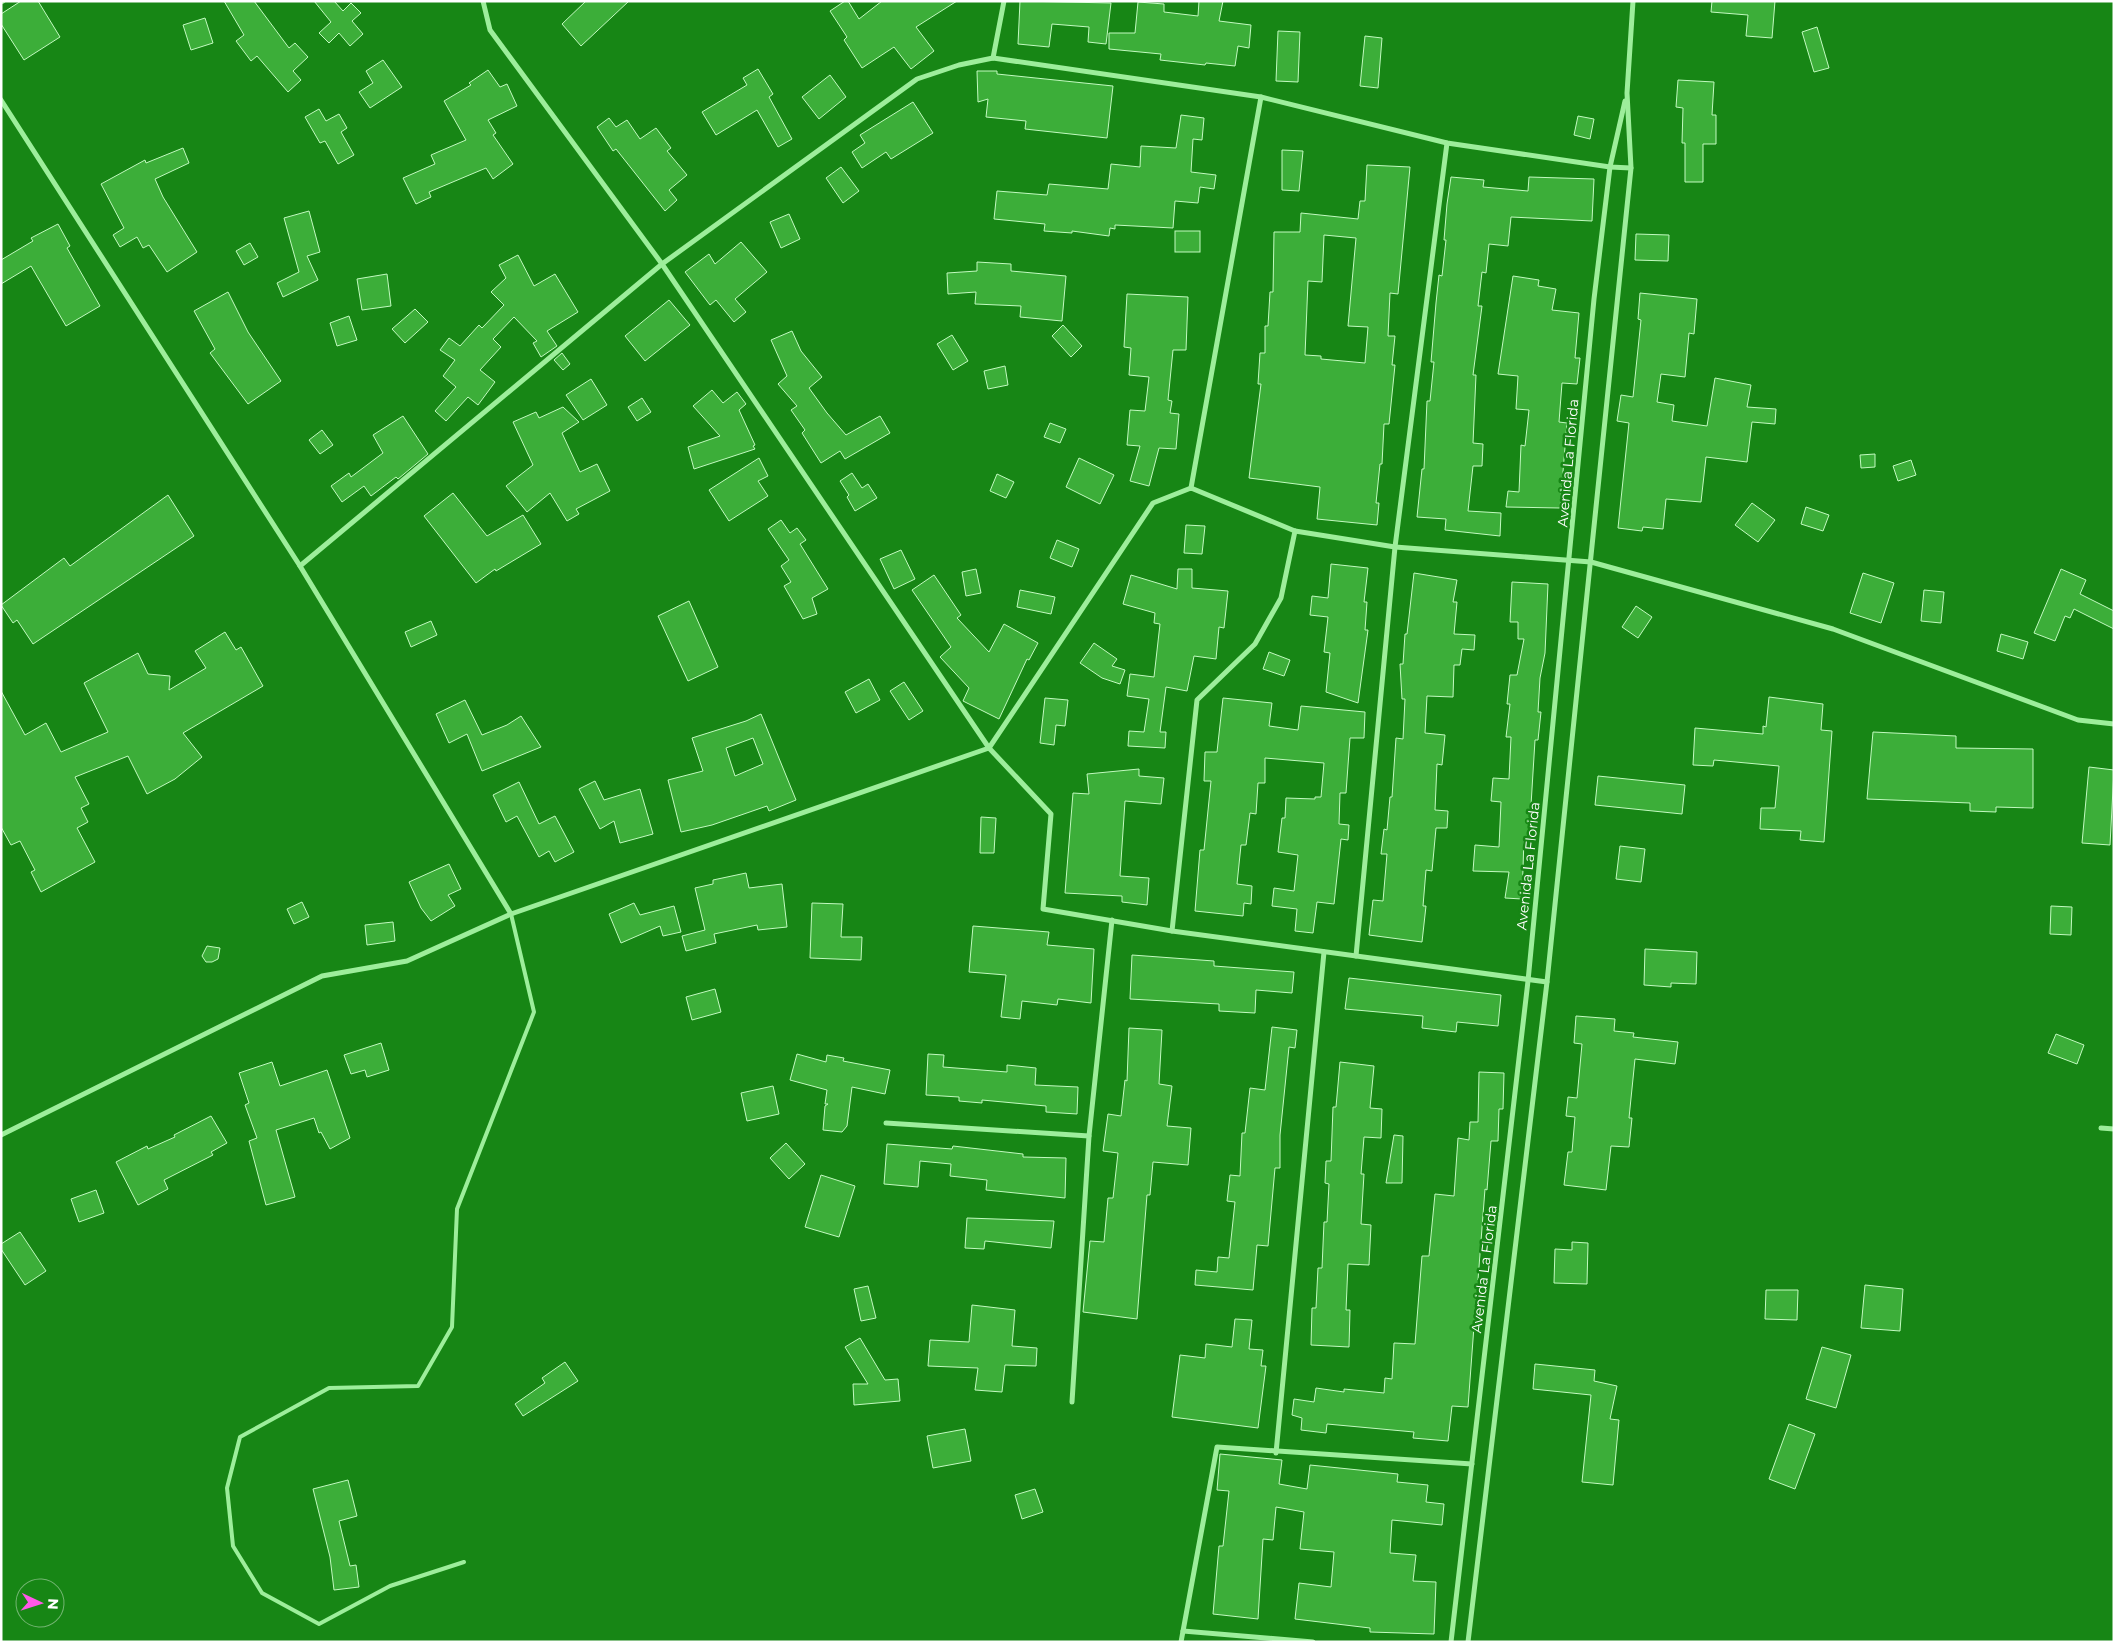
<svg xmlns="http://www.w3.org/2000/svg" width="2115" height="1643" viewBox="0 0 2115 1643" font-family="Montserrat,sans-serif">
<rect width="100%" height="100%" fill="#178615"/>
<g fill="#3cae39" stroke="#c2fac0" fill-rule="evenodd">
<polygon points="21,1 38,1 60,37 24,60 1,24 1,14"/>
<polygon points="224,1 254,1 289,48 295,43 308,57 293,71 301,80 288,92 257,56 251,61 236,41 244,35"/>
<polygon points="314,1 334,1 343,11 351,3 361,13 352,21 363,34 350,46 339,33 329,43 319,33 331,22"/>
<polygon points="586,1 629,1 581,46 562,24"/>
<polygon points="845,1 848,1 859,19 882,1 957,1 916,27 934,51 911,69 894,47 862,68 844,40 847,37 830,11"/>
<polygon points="1020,1 1111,3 1106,44 1088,42 1089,27 1052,24 1049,47 1018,44"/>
<polygon points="1199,1 1223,1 1219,21 1251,25 1249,48 1238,46 1235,66 1206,63 1205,65 1160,60 1161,54 1109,49 1109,33 1135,33 1138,2 1164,4 1164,12 1198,16"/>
<polygon points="1712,1 1775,1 1772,38 1746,36 1748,15 1711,12"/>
<polygon points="205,18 213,43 191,50 183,25"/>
<polygon points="1817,27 1829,68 1814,72 1802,32"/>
<polygon points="1278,31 1300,32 1298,82 1276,81"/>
<polygon points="1365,36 1382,38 1378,88 1360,86"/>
<polygon points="383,60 402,87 370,108 359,92 373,83 366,71"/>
<polygon points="758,69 773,94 769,97 792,139 778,147 757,110 716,135 702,112 747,85 743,78"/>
<polygon points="488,70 500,87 507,84 517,106 488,120 496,133 493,135 513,164 493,179 486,168 429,192 431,197 416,204 403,178 435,164 431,155 466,140 444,101 471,85 469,83"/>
<polygon points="977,71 997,71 997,74 1113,86 1107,138 1025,129 1026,121 986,117 988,99 978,102"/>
<polygon points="830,75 846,97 819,119 802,97"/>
<polygon points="1678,80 1714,82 1712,115 1716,115 1716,144 1703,144 1703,182 1685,182 1685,143 1682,143 1683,108 1676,107"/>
<polygon points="913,102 933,133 891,159 886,152 862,168 852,152 865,143 860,135"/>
<polygon points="319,109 326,121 339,114 347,128 341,132 354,155 338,164 325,141 320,143 305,117"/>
<polygon points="1181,115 1204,118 1202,140 1193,139 1191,172 1216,175 1214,189 1200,187 1198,203 1175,201 1173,228 1115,225 1115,229 1110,228 1109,236 1072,231 1072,233 1044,231 1045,224 994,219 997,191 1047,195 1049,184 1108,189 1111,164 1140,167 1141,146 1176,148"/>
<polygon points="1578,116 1594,119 1590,139 1574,135"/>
<polygon points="609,118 616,127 627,120 640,139 656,128 671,148 667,151 687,175 669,190 677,200 665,211 616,149 613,151 597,127"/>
<polygon points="183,148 189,163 155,179 163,197 197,252 167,272 149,245 143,248 137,237 120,247 113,235 124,228 101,184 145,160 146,163"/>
<polygon points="1282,150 1303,151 1299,191 1282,190"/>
<path d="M1367 165 1410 167 1398 294 1390 293 1388 336H1395L1392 365H1395L1389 424H1384L1382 464H1380L1376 503H1379L1377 525 1317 519 1320 487 1249 478 1261 384H1258L1260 353H1265V326H1268L1270 292H1273L1274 232H1300L1301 213 1358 219 1360 201H1365ZM1324 235 1356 238 1348 326 1368 327 1365 363 1321 359V356L1305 355 1308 281 1322 282Z"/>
<polygon points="841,167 859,191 843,203 826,178"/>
<polygon points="1451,177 1484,180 1483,187 1528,191 1529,177 1594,179 1592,221 1511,217 1508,246 1489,244 1486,273 1482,272 1478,306 1482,306 1473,375 1476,375 1473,443 1483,444 1482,466 1473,466 1468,511 1501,513 1500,536 1445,530 1446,519 1417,517 1422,469 1424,469 1427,401 1430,401 1434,362 1431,362 1436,303 1439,275 1442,276 1446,240 1444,240 1447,204"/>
<polygon points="309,211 320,252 307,256 318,280 283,297 277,283 299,272 284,218"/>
<polygon points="789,214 800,239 781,248 770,222"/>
<polygon points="58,224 70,246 67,248 100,306 66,326 31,266 1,284 1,260 33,241 31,238"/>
<rect x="1175" y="231" width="25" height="21"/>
<polygon points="1636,234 1669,235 1668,261 1635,260"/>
<polygon points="741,242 767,272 735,299 746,312 734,322 716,300 710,305 685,272 709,254 715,264"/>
<polygon points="250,243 258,257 244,265 236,251"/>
<polygon points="518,255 534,286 555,274 578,312 547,331 557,346 541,357 533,343 537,341 514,317 493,339 501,347 480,370 495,382 478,405 468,397 446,421 435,411 456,387 443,376 455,360 440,350 449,338 460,346 479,325 482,328 504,305 491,292 506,278 499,265"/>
<polygon points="977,262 1011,264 1011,271 1066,276 1062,321 1020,317 1021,306 975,304 976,292 948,294 947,273 977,271"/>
<polygon points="387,274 391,306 362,310 357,279"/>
<polygon points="1513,276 1539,280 1538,286 1556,289 1552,310 1579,313 1575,358 1580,358 1577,384 1562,383 1559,422 1567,423 1560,508 1506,507 1508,491 1519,492 1521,445 1525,446 1529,410 1516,409 1518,376 1498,374"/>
<polygon points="228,292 248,332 281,381 248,404 210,353 215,349 194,311"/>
<polygon points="1640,293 1697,299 1694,334 1689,333 1685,377 1661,374 1657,402 1674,405 1672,421 1707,426 1715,378 1751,385 1747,407 1776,409 1775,424 1752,422 1747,462 1706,457 1701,502 1666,499 1663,529 1643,527 1642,531 1618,528 1629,423 1617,421 1621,395 1633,397 1641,320 1638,319"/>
<polygon points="1127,294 1188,297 1186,350 1173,350 1168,400 1172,401 1170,413 1179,414 1176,449 1159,448 1149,486 1130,481 1140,446 1127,445 1130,410 1145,411 1149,377 1129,375 1131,348 1124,347"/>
<polygon points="669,300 690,325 645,361 625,336"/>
<polygon points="415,309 428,322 405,343 392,329"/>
<polygon points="349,316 357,340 337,346 330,323"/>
<polygon points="1063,325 1082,346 1071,357 1052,336"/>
<polygon points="792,331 801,351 822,377 809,388 827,413 846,435 880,416 890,433 845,459 840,451 821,463 802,433 805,430 791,410 797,406 778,384 787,376 771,340"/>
<polygon points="952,335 968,361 953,370 937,344"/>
<polygon points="562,353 570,364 563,370 554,360"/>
<polygon points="1005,366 1008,385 988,389 984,371"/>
<polygon points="591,379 607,405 583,420 566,395"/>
<polygon points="712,390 723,403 737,392 746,404 739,410 755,445 753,446 755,449 694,469 688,447 720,436 693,406"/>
<polygon points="642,398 651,412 637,421 628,407"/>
<polygon points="563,407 579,422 562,433 580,472 597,464 610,491 576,509 579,514 567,521 550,493 527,512 506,486 533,465 513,422 536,412 539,418"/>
<polygon points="403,416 428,454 398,479 396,477 371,496 364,486 342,502 331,486 349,473 351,477 383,453 373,435"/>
<polygon points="1050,423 1066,429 1060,443 1044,437"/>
<polygon points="322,430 333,445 320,454 309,440"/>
<polygon points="1875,454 1875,467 1861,468 1860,455"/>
<polygon points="759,458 768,476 758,481 768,496 729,521 709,490"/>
<polygon points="1079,458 1114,475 1100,504 1066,487"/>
<polygon points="1911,460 1916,475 1898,481 1893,466"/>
<polygon points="852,473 862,488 868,484 877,498 855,511 847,497 849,495 840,481"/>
<polygon points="997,474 1014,482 1006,498 990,491"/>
<polygon points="453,493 487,536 523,515 541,544 496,571 495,569 476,583 424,516"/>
<polygon points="168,495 194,536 33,644 17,620 13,623 1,605 64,558 70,566"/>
<polygon points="1752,503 1775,520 1758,542 1735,525"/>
<polygon points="1806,507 1829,515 1823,531 1801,524"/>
<polygon points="781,520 790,533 797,528 806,540 800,544 828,589 812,598 817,614 803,619 784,586 791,582 781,566 789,560 768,529"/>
<polygon points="1186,525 1205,526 1202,554 1184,553"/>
<polygon points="1057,540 1079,549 1072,567 1050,558"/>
<polygon points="901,550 915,579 894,589 880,559"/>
<polygon points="1331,564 1368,568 1364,602 1367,602 1365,630 1368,630 1358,703 1326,692 1330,653 1324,652 1328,617 1310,615 1312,596 1328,598"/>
<polygon points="976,569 981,593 966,596 962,572"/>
<polygon points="1178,569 1192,569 1192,588 1228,591 1224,628 1219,627 1216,659 1194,656 1187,691 1166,687 1160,732 1166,732 1165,748 1128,746 1129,731 1144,732 1149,699 1127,696 1130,674 1154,677 1160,624 1154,623 1155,613 1123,604 1131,575 1177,589"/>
<polygon points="2061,569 2086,580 2080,594 2114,611 2114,629 2074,609 2070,618 2065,616 2055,641 2034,633"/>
<polygon points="1414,573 1457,580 1453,602 1457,602 1454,634 1475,635 1474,650 1462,649 1460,665 1454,665 1453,697 1427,696 1425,733 1445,735 1442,765 1437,764 1435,810 1448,811 1447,828 1436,828 1432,871 1426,870 1423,906 1426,906 1422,942 1369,935 1373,900 1383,901 1387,854 1381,854 1384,829 1387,830 1390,797 1392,797 1396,738 1403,739 1405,699 1402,699 1400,664 1403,664 1405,634 1407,634"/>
<polygon points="1863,573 1894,583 1881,623 1850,613"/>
<polygon points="934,575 961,615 957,618 989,652 1004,624 1038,643 1029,660 1027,659 999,719 963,701 969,688 940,657 951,647 912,590"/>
<polygon points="1512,582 1548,584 1545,653 1540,678 1538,712 1541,712 1538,740 1535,740 1529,838 1524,838 1522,899 1505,898 1509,872 1473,871 1475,845 1499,847 1501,802 1491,801 1493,778 1509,779 1511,737 1506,737 1510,704 1507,704 1510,675 1517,675 1524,639 1518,639 1518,622 1510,622"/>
<polygon points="1020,590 1055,597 1051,614 1017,607"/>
<polygon points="1924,590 1944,592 1941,623 1921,621"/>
<polygon points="689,601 718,667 688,681 658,616"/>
<polygon points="1636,606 1652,617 1638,638 1622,627"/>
<polygon points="431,621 437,635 411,647 405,632"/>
<polygon points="225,632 236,650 241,647 263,686 183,733 202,757 175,779 147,794 128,756 75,777 89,804 81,808 88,822 77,828 95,862 41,892 31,872 35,870 20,841 11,845 1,827 1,691 25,735 46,723 61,752 108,732 84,683 138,653 148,674 170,676 169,690 206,668 195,651"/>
<polygon points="2001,634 2028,642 2023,659 1997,651"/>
<polygon points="1094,643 1117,659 1112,666 1125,670 1120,684 1102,678 1080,663"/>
<polygon points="1269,652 1290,660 1284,676 1263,669"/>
<polygon points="869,679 880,700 856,713 845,692"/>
<polygon points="904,682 923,711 909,720 890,691"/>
<polygon points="1769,697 1823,704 1821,730 1832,731 1824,842 1800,840 1801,831 1760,829 1761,808 1775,808 1779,766 1714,760 1713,766 1693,765 1695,728 1763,734 1763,726 1766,727"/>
<polygon points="1045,698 1068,700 1065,726 1056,725 1054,745 1040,743"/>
<polygon points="1223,698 1272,703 1269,726 1298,730 1301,706 1365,712 1364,738 1350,738 1346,793 1340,793 1339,824 1349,825 1348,840 1341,839 1334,904 1317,902 1313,933 1295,931 1297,909 1272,906 1274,888 1294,891 1298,855 1278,852 1282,818 1285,818 1286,798 1315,799 1315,797 1321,797 1324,763 1265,758 1265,783 1258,783 1256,814 1250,813 1246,845 1241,845 1237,884 1252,886 1251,904 1244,903 1243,916 1195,911 1200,850 1204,850 1211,781 1204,781 1205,752 1217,752"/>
<polygon points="465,700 482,735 507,725 521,716 541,747 482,771 467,734 449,743 436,714"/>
<path d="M761 714 796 800 769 811 767 806 712 825 681 832 668 780 703 771 692 738 746 721ZM753 738 763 764 735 776 726 748Z"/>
<polygon points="1873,732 1956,736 1956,748 2033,749 2033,808 1996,807 1996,812 1970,811 1970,803 1867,799"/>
<polygon points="2089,767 2114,770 2110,845 2082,843"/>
<polygon points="1139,769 1139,776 1164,778 1161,804 1125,801 1120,876 1149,878 1147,905 1122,902 1122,896 1065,893 1073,793 1089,794 1087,774"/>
<polygon points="1598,776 1685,785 1682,814 1595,805"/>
<polygon points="595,781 604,800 640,789 653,834 620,843 614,821 600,829 579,789"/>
<polygon points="519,782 539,824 555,816 574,852 555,862 549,851 539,857 517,816 506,822 493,795"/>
<polygon points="981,817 996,818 994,853 980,853"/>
<polygon points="1620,846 1645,849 1641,882 1616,879"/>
<polygon points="449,864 461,889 448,895 455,906 431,921 421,908 409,882"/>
<polygon points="746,873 749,888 782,884 787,927 758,930 757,925 714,934 716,943 686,951 682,936 705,930 695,888 713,884 713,880"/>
<polygon points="302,902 309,917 294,924 287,909"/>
<polygon points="634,903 640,915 674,906 681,932 663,936 660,926 621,943 609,914"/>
<polygon points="812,903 843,904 841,937 862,937 861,960 810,958"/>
<polygon points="2051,906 2072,907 2071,935 2050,934"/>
<polygon points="393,922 395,941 367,945 365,925"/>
<polygon points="973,926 1049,932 1047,945 1094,949 1091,1003 1058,999 1057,1005 1022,1001 1020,1019 1001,1017 1006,975 969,972"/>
<polygon points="207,946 220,948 218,959 212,962 206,962 202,956"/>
<polygon points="1645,949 1697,952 1696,984 1671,983 1671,987 1644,985"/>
<polygon points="1132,955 1214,961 1214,966 1294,972 1292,993 1256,990 1255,1013 1219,1011 1219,1004 1130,999"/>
<polygon points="1349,978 1501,995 1498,1026 1457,1022 1456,1032 1422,1028 1423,1016 1345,1009"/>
<polygon points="715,989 721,1012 692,1020 686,997"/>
<polygon points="1576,1016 1615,1019 1614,1031 1634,1033 1633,1037 1678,1042 1675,1064 1635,1059 1629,1118 1632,1118 1629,1147 1611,1146 1606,1190 1564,1185 1568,1152 1572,1152 1575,1117 1566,1116 1568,1097 1577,1098 1582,1044 1574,1043"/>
<polygon points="1272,1027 1297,1030 1295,1048 1289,1047 1280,1135 1280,1168 1275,1168 1268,1246 1257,1245 1253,1290 1195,1285 1196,1270 1217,1272 1218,1257 1229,1258 1235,1202 1227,1201 1230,1175 1240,1176 1242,1133 1245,1133 1250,1088 1265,1090"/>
<polygon points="1129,1028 1162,1030 1159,1084 1172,1086 1167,1126 1191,1128 1188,1165 1153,1162 1150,1195 1147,1195 1137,1319 1083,1312 1090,1241 1104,1242 1108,1198 1113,1198 1118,1153 1103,1151 1108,1114 1121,1116 1125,1080 1127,1081"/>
<polygon points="2056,1034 2084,1045 2077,1064 2048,1053"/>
<polygon points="381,1043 389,1070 367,1077 365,1070 351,1074 344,1055"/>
<polygon points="797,1054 826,1062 827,1055 844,1058 843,1061 890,1070 885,1094 852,1087 847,1126 842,1132 823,1130 825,1106 828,1104 825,1104 827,1090 790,1080"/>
<polygon points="928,1054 944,1055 943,1067 1007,1072 1007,1065 1036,1068 1035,1085 1078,1087 1077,1114 1046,1112 1046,1106 982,1100 982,1103 959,1101 959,1097 926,1095"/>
<polygon points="272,1062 280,1086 327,1070 350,1138 330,1149 321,1132 319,1133 314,1118 276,1130 295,1197 266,1205 249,1141 257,1138 245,1105 249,1103 239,1073"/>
<polygon points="1340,1062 1374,1066 1370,1108 1382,1109 1381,1138 1364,1137 1361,1174 1364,1174 1361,1224 1371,1225 1369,1265 1348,1264 1346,1310 1350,1310 1349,1347 1311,1345 1312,1308 1316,1308 1318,1268 1322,1268 1324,1222 1327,1222 1329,1184 1325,1183 1326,1161 1331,1161 1333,1107 1336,1107"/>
<polygon points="1479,1072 1504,1073 1503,1109 1499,1109 1498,1141 1491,1141 1487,1190 1485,1189 1478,1280 1485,1280 1483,1302 1481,1326 1474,1326 1468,1407 1452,1406 1448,1441 1413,1438 1414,1432 1327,1424 1326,1433 1301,1430 1302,1418 1292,1415 1294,1399 1314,1402 1316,1388 1344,1392 1344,1389 1384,1393 1385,1378 1392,1379 1394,1343 1415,1344 1422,1256 1429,1256 1435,1194 1454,1196 1458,1138 1469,1140 1470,1122 1478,1122"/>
<polygon points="773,1086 779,1114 747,1121 741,1093"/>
<polygon points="211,1116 227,1143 211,1152 213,1155 164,1180 168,1189 138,1205 116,1162 147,1146 148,1149 175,1137 174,1135"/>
<polygon points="1394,1135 1403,1136 1402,1183 1386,1183"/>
<polygon points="786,1143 805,1164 789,1179 770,1158"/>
<polygon points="887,1144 952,1149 953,1146 1023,1154 1023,1157 1066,1158 1065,1198 986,1190 987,1180 950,1176 951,1164 920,1161 918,1187 884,1184"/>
<polygon points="821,1175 855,1186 839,1237 805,1227"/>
<polygon points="96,1190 104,1213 79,1222 71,1199"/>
<polygon points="967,1218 1054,1221 1051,1248 985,1241 984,1249 965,1248"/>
<polygon points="20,1232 46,1271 25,1285 1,1249 1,1244"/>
<polygon points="1572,1242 1588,1243 1587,1284 1554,1283 1555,1249 1572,1250"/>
<polygon points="1865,1285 1903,1289 1900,1331 1861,1328"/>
<polygon points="868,1286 876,1318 861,1321 854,1289"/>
<polygon points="1766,1290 1798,1290 1797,1320 1765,1319"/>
<polygon points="972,1305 1015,1310 1012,1346 1037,1348 1036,1366 1005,1365 1002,1392 975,1390 978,1368 928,1366 930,1340 969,1342"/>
<polygon points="1235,1319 1252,1320 1249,1349 1263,1350 1261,1366 1266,1366 1258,1428 1172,1417 1180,1355 1205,1358 1206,1344 1232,1347"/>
<polygon points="860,1338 885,1380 898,1379 900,1401 854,1405 853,1384 868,1384 845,1347"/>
<polygon points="1822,1347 1851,1355 1836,1408 1806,1399"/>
<polygon points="565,1362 578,1381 523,1416 515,1404 545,1383 542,1378"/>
<polygon points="1535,1364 1595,1370 1594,1381 1617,1386 1610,1419 1619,1420 1613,1485 1582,1482 1591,1395 1533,1389"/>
<polygon points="1789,1424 1815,1434 1795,1489 1769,1479"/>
<polygon points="965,1429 971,1461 933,1468 927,1436"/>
<polygon points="1220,1454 1282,1460 1279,1484 1307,1489 1310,1465 1398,1474 1397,1482 1428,1485 1426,1502 1444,1504 1442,1525 1392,1520 1390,1553 1416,1555 1413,1581 1436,1582 1434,1634 1370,1632 1370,1628 1295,1619 1299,1583 1331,1587 1334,1552 1300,1549 1304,1512 1276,1507 1273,1540 1263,1539 1258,1619 1213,1614 1219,1546 1223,1546 1229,1491 1217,1490"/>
<polygon points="348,1480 357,1516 339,1521 350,1566 356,1565 359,1587 334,1590 330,1557 313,1489"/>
<polygon points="1035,1489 1043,1512 1022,1519 1015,1495"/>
</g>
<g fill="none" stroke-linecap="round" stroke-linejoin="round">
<polyline stroke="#9dee9b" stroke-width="4" points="464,1562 390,1586 319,1624 262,1593 233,1546 227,1488 240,1437 329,1388 418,1386 452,1327 457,1209 534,1012 511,914"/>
<g stroke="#9dee9b" stroke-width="5">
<polyline points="483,1 490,30 662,264 989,748 1051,814 1043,909 1172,931 1547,982"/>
<polyline points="1,2 3,1"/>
<polyline points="993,58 1004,1"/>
<polyline points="1,100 300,566 511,914"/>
<polyline points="1191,488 1261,97"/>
<polyline points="300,566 662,264 917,79 959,65 993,58 1261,97 1447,143 1610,167 1631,168"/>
<polyline points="1172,931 1197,700 1255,644 1281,598 1295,531"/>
<polyline points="1356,956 1395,547 1447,143"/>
<polyline points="886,1123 1089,1136"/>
<polyline points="2101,1128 2114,1129"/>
<polyline points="1,1135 322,976 407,961 511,914 989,748 1153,503 1191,488 1295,531 1395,547 1591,562 1833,629 2078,720 2114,724"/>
<polyline points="1072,1402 1089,1136 1112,920"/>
<polyline points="1276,1453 1324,952"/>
<polyline points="1183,1631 1313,1642"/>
<polyline points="1181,1642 1217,1447 1472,1464"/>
<polyline points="1451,1642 1528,981 1594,299 1610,167 1625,101"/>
<polyline points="1468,1642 1547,982 1631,168 1627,93 1633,1"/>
</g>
</g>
<g text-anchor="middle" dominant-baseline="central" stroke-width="5" stroke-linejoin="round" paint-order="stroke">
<g font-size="14" fill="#fff" stroke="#178615">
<text transform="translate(1568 463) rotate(-85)">Avenida La Florida</text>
<text transform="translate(1528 866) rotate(-84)">Avenida La Florida</text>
<text transform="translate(1484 1269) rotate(-83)">Avenida La Florida</text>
</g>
</g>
<rect width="2115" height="1643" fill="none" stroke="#ffffff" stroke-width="5"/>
<g transform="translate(40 1603) rotate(94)"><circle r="24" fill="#178615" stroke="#74b673"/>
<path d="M0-4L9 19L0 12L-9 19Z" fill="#ff58e8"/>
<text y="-8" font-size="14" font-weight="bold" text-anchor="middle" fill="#ffffff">N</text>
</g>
</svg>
